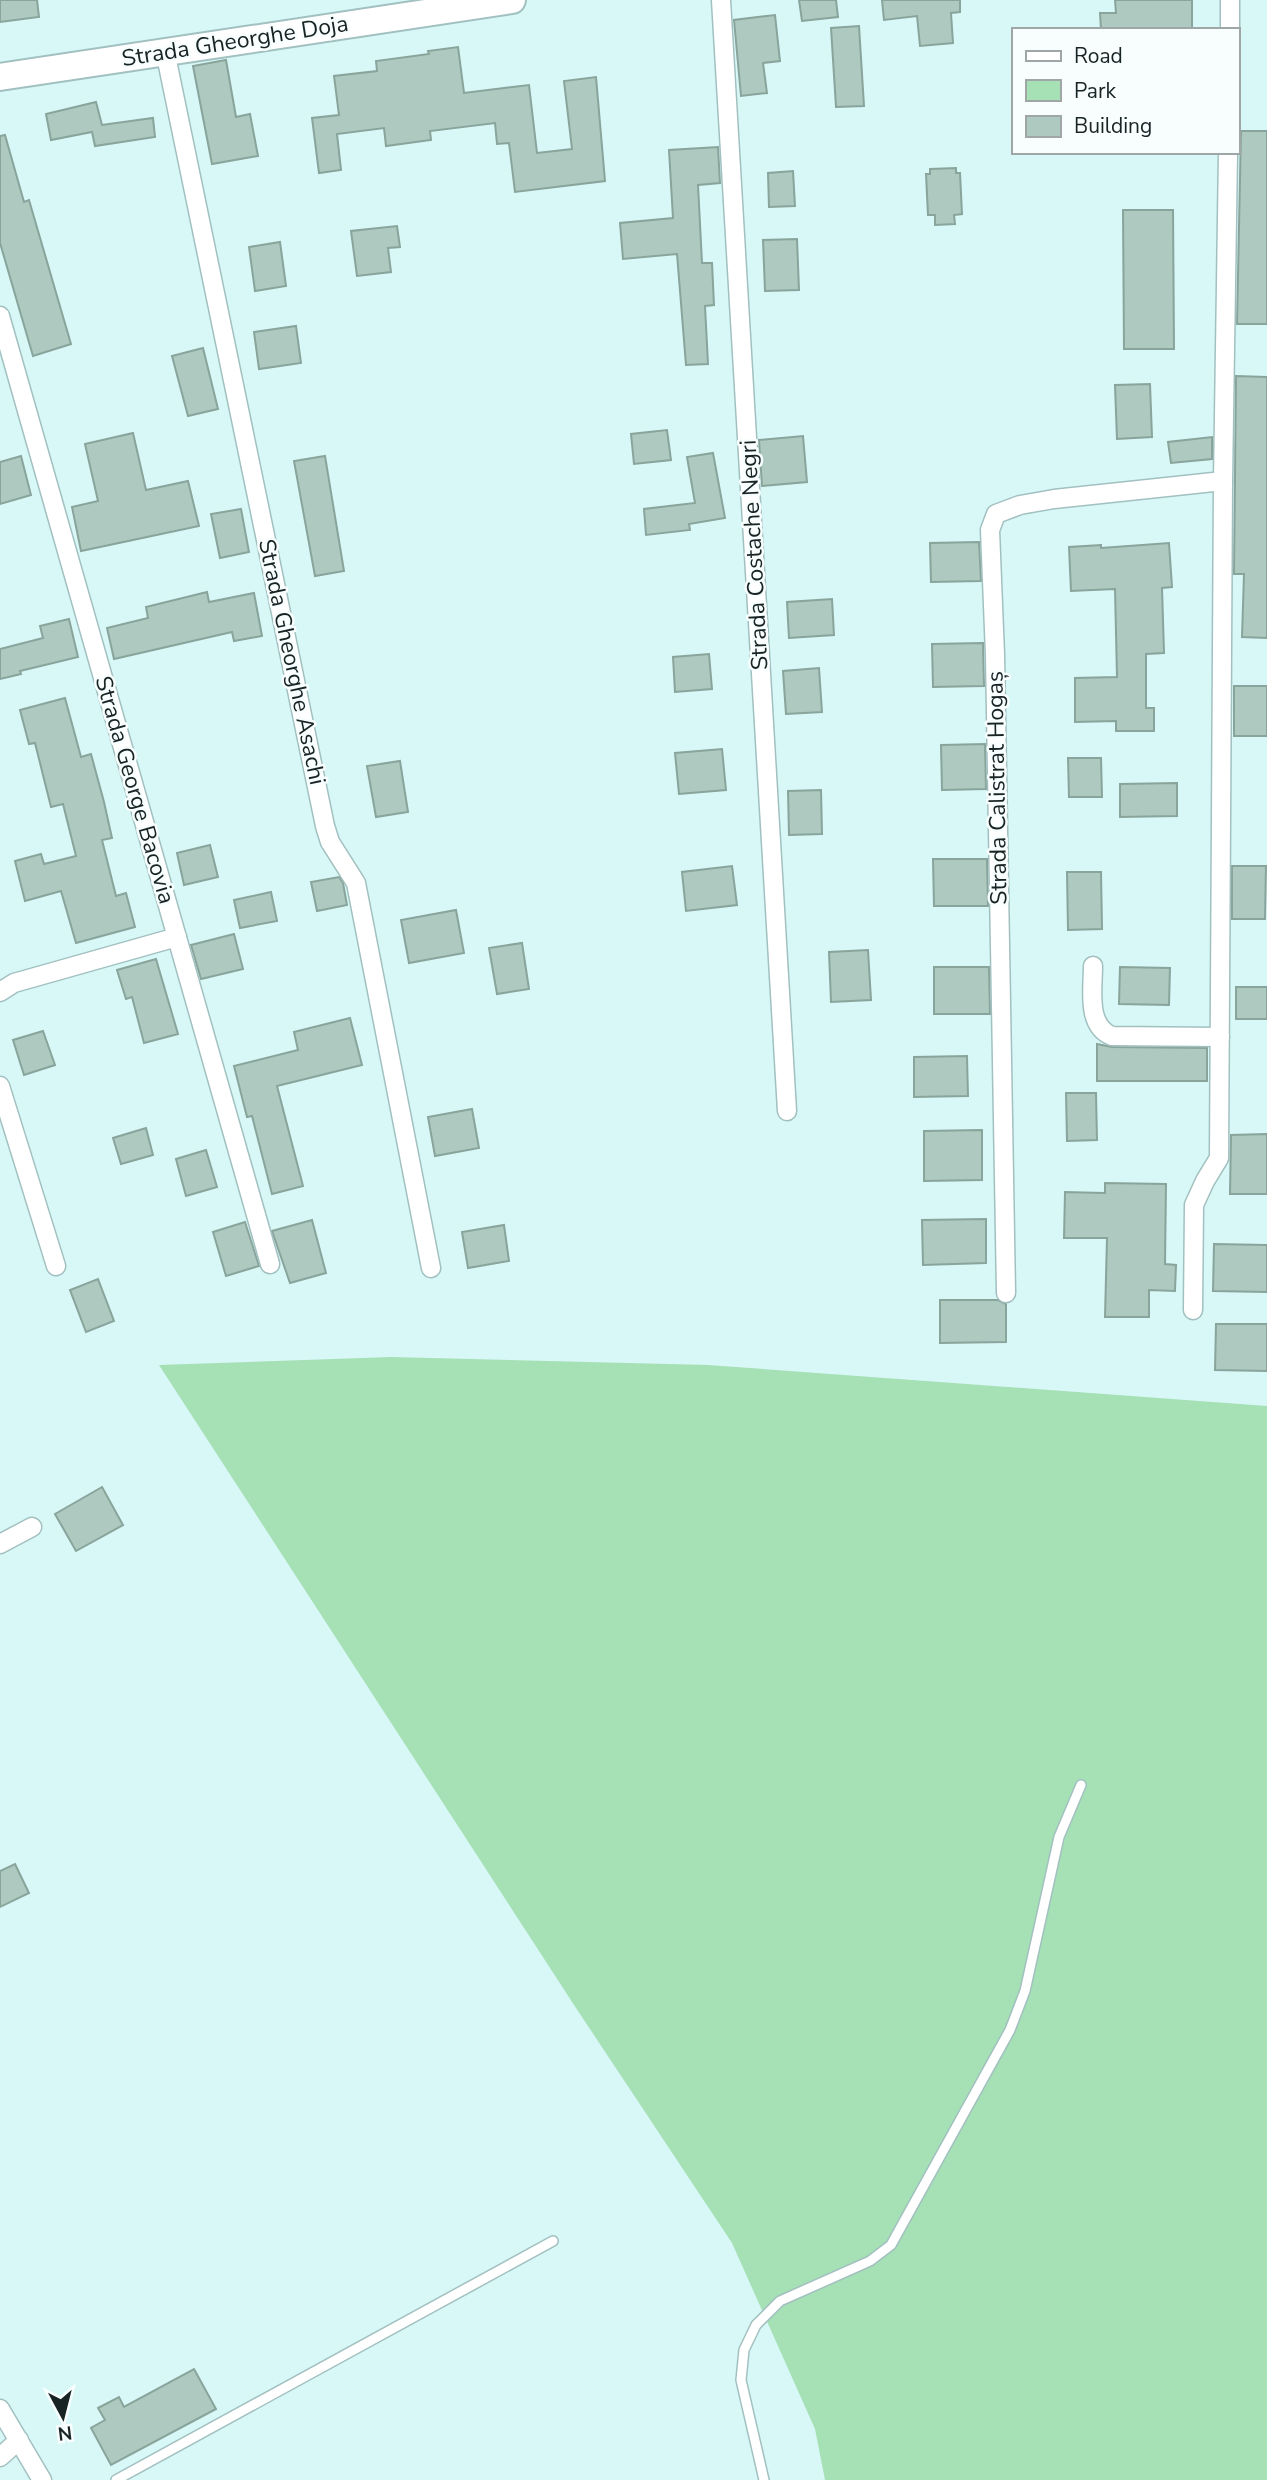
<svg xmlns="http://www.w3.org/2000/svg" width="1267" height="2480" viewBox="0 0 1267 2480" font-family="'Nunito Sans',sans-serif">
<rect width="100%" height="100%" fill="#d8f7f7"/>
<polygon fill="#a6e0b5" points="391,1357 708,1365 1267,1406 1267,2480 825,2480 815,2429 732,2243 576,2008 159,1365"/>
<g fill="#adc9c0" stroke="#89a49b" stroke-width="2">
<polygon points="0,0 37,0 39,17 0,22"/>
<polygon points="799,0 836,0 838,17 802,21"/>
<polygon points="882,0 960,0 960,12 951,13 953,43 920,46 917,16 884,20"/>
<polygon points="1115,0 1192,0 1192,30 1101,30 1100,13 1116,13"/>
<polygon points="775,15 780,61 763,63 767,93 741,96 734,20"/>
<polygon points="859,26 864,106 836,107 831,28"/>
<polygon points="458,47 464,93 529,85 537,153 572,149 564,81 596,77 605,181 515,192 509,143 497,144 495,123 430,131 431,140 386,146 384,128 337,134 341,170 319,173 312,118 339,115 334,76 377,71 376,61 429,54 428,51"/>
<polygon points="226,60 236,117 250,114 258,156 212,164 193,66"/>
<polygon points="96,102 102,125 153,118 155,137 95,146 92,132 51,140 46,114"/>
<polygon points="1241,131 1267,131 1267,324 1237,324"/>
<polygon points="5,135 24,202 29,200 71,344 33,356 0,243 0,136"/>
<polygon points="718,147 720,183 698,185 702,263 712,263 714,305 705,306 708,364 686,365 677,254 623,259 620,223 673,218 669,150"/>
<polygon points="956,168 956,173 960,173 962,214 954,215 955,224 935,225 935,215 928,215 926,174 930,174 930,169"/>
<polygon points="793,171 795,206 769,207 768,173"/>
<polygon points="1123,210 1173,210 1174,349 1124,349"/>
<polygon points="397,226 400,247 388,248 391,272 357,276 351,231"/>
<polygon points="797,239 799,290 765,291 763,240"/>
<polygon points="280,242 286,286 255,291 249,247"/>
<polygon points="296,326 301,363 259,369 254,332"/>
<polygon points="203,348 218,409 188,416 172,356"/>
<polygon points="1236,376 1267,377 1267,638 1242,637 1244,574 1234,574"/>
<polygon points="1150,384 1152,437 1117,439 1115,385"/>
<polygon points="667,430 671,460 634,464 631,434"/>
<polygon points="133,433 146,490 188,481 199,526 81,551 72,507 98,501 85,444"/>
<polygon points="803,436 807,482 762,486 759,440"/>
<polygon points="1212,437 1212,459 1171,463 1168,442"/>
<polygon points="713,453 725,518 689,524 690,530 646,535 644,509 695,503 687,457"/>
<polygon points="21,456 31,495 0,504 0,462"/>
<polygon points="325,456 344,571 315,576 294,461"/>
<polygon points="241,509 249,552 220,558 211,514"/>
<polygon points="979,542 981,581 931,582 930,543"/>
<polygon points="1169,543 1172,587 1162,588 1164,653 1146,654 1146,708 1154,708 1154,731 1116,731 1116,721 1075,722 1075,678 1117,677 1115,589 1071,591 1069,547 1101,545 1101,548"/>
<polygon points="207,592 209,602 254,593 262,636 234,641 232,632 114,659 107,628 148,618 146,607"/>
<polygon points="832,599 834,635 789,638 787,602"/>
<polygon points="69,619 78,657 20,671 21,674 0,679 0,649 43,638 40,626"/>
<polygon points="983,643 984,686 933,687 932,644"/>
<polygon points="709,654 712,689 675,692 673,657"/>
<polygon points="819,668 822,712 786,714 783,671"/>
<rect x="1234" y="686" width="33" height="50"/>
<polygon points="65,698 81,757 91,754 104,802 112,838 102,840 116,896 126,893 135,927 76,943 61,891 25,901 15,861 41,854 44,864 76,856 63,804 51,807 35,743 29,744 20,710"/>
<polygon points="985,744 986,789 942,790 941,745"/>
<polygon points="722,749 726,790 679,794 675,753"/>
<polygon points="1068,758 1101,758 1102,797 1069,797"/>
<polygon points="400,761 408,812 376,817 367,766"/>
<polygon points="1177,783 1177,816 1120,817 1120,784"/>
<polygon points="821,790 822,834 789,835 788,791"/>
<polygon points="210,845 218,877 184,885 177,853"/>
<polygon points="933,859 987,859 988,906 934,906"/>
<polygon points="732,866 737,905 686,911 682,872"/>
<polygon points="1232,866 1266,866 1265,919 1232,919"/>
<polygon points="1067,872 1101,872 1102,929 1068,930"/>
<polygon points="339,877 343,883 347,905 317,911 311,882"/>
<polygon points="271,892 277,921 240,928 234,900"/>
<polygon points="456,910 464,953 409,963 401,920"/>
<polygon points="234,934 243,969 201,979 191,945"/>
<polygon points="522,943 529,989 497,994 489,948"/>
<polygon points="868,950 871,1000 831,1002 829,952"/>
<polygon points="156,959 178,1034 144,1043 132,997 126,999 117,970"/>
<polygon points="934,967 989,967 990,1014 934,1014"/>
<polygon points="1120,967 1170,968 1169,1005 1119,1004"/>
<rect x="1236" y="987" width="31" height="32"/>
<polygon points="350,1018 362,1065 277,1086 303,1186 272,1194 252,1116 247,1117 234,1066 298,1050 294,1032"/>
<polygon points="43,1031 55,1065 24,1075 13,1040"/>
<polygon points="1097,1044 1112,1047 1207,1048 1207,1081 1097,1081"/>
<polygon points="967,1056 968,1096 914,1097 914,1057"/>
<polygon points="1066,1093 1096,1093 1097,1140 1067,1141"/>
<polygon points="472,1109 479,1148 435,1156 428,1117"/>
<polygon points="146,1128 153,1155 121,1164 113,1138"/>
<polygon points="982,1130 982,1180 924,1181 924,1131"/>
<polygon points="1267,1134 1267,1194 1230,1194 1231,1135"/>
<polygon points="206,1150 217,1187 186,1196 176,1159"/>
<polygon points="1105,1183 1166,1184 1165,1264 1176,1265 1175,1291 1149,1290 1149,1317 1105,1317 1107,1238 1064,1238 1065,1192 1105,1193"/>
<polygon points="986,1219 986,1263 923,1265 922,1220"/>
<polygon points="312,1220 326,1273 290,1283 272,1231"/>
<polygon points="245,1222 259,1266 226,1276 213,1232"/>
<polygon points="504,1225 509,1261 468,1268 462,1232"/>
<polygon points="1214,1244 1267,1245 1267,1292 1213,1291"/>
<polygon points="98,1279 114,1321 86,1332 70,1290"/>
<polygon points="940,1300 998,1300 1006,1304 1006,1342 940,1343"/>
<polygon points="1216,1324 1267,1324 1267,1371 1215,1370"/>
<polygon points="102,1487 123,1525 76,1551 55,1514"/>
<polygon points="15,1864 29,1893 0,1907 0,1871"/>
<polygon points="194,2369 216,2409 111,2465 91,2428 105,2420 98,2408 119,2397 124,2407"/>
</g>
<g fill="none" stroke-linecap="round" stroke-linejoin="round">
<g stroke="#a2c0c0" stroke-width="12">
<g id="lane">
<polyline points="116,2480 553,2241"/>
<polyline points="764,2480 741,2380 744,2350 756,2325 780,2301 870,2261 891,2245 1010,2030 1025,1991 1059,1837 1081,1785"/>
</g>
</g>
<g stroke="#a2c0c0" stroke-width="21">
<g id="street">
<polyline points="721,0 787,1111"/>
<polyline points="1230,30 1230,0"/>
<polyline points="165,51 325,826 330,842 356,883 431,1268"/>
<polyline points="0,316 270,1264"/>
<path d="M1093 966C1093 989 1086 1026 1112 1036L1220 1037"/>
<polyline points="0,992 14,983 177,937"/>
<polyline points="0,1086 56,1266"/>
<polyline points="1006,1293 995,655 990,530 996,514 1020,505 1054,499 1223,481"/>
<polyline points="1193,1310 1194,1205 1205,1181 1219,1158 1223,481 1228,152"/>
<polyline points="0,1544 32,1527"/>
<polyline points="0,2409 42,2480"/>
<polyline points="0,2457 19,2440"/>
</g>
</g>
<g stroke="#a2c0c0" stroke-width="30">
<polyline id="secondary" points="0,77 512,0"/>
</g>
<use href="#lane" stroke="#fff" stroke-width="9"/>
<use href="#street" stroke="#fff" stroke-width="18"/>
<use href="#secondary" stroke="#fff" stroke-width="26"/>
</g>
<g text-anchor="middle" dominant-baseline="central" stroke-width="5" stroke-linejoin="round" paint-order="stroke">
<g font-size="23" fill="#182323" stroke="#f8fefe">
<text transform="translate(235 41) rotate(-9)">Strada Gheorghe Doja</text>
<text transform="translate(754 555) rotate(-93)">Strada Costache Negri</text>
<text transform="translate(292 662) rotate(78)">Strada Gheorghe Asachi</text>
<text transform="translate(997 788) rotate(-91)">Strada Calistrat Hogaș</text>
<text transform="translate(135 790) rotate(74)">Strada George Bacovia</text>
</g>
</g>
<rect x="1012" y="28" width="228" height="126" fill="#f8fefe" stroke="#9ea6a6" stroke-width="2"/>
<rect x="1026" y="51" width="35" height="10" fill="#ffffff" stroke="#9ea6a6" stroke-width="2"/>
<text x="1074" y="63" font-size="21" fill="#182323">Road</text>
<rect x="1026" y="80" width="35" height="21" fill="#a6e0b5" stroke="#9ea6a6" stroke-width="2"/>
<text x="1074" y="98" font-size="21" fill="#182323">Park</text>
<rect x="1026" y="116" width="35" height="21" fill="#adc9c0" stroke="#9ea6a6" stroke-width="2"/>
<text x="1074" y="133" font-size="21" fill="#182323">Building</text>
<g transform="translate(63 2417) rotate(173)" stroke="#f8fefe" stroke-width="5" paint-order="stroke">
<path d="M0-5L12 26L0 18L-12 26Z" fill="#182323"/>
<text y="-10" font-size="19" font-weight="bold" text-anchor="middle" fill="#182323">N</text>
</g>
</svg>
